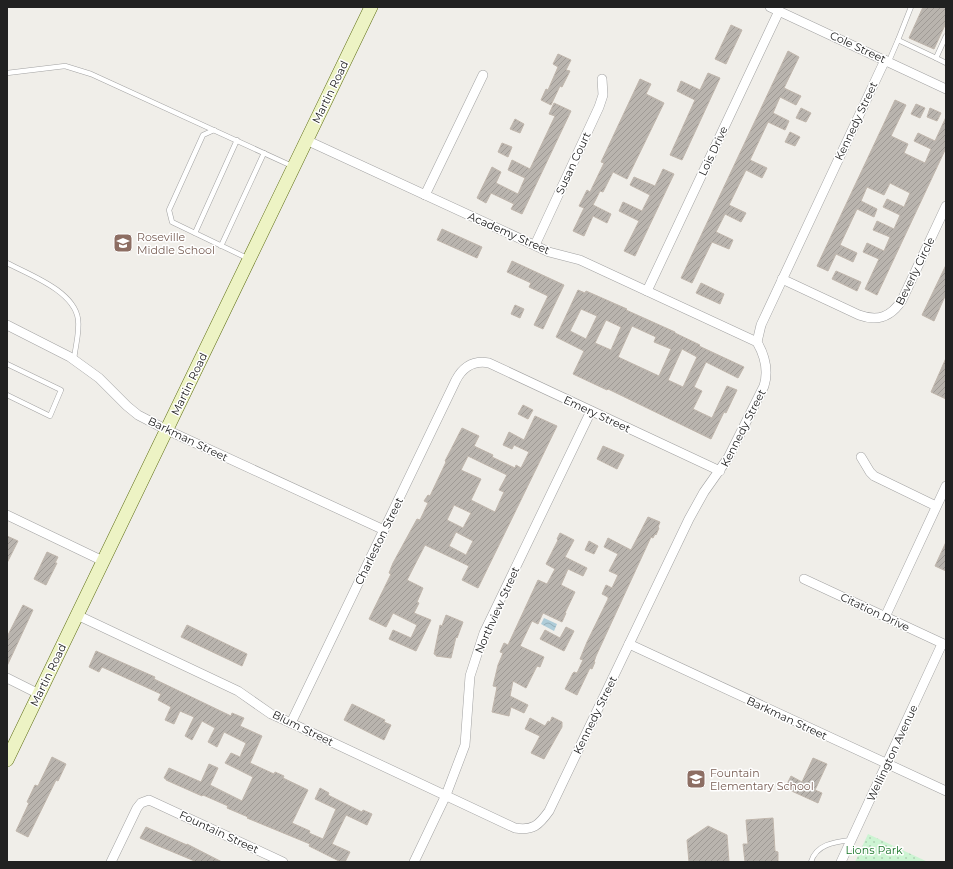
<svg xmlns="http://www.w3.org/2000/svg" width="953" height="869" viewBox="0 0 953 869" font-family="Montserrat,sans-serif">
<defs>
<pattern id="park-dots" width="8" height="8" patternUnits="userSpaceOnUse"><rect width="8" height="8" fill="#ccf4d2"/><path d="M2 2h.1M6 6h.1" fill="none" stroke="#afd1b4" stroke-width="1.8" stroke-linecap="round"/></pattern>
<pattern id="water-waves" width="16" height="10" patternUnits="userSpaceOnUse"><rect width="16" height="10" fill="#aeccd8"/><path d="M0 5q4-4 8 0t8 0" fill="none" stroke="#95afb9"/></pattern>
<pattern id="building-hatch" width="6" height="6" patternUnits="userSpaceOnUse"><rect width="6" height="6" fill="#b9b4ae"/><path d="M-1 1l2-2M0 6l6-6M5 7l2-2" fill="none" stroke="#9f9a95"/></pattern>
</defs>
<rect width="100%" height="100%" fill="#f0eee9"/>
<polygon fill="url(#park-dots)" points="868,834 928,862 855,862"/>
<polygon fill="url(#water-waves)" points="544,618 557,624 554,631 541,624"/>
<g fill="url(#building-hatch)" stroke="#c0b6ac" fill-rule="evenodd">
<polygon points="923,7 946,7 946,23 934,49 909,38"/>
<polygon points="731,25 742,30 726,64 715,59"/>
<polygon points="788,51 799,57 784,88 801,96 796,105 780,97 773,113 789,121 785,130 768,122 750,160 767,168 762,178 746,170 729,205 746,213 741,222 725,214 716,232 733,240 729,249 712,242 692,283 681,278"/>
<polygon points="558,54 571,60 566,70 570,71 562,87 560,86 551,105 541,100 546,89 548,90 558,67 553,64"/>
<polygon points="708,73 720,78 682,160 670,155 695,100 677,91 681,81 700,90"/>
<polygon points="640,79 651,84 646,94 664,103 627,179 613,172 603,192 600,191 593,205 611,214 607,223 593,216 584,236 573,231 584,208 579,206 587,190 590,192 604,163 601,162"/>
<polygon points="895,100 906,105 891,136 908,144 904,153 925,163 931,149 914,141 918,133 935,141 946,117 946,148 877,295 865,289 879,259 863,252 867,243 884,251 890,237 873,230 877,221 894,229 900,215 883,207 887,199 904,207 910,193 890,183 884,195 867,187 861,201 877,209 874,217 857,209 840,245 857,253 853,262 836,254 828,271 817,266"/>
<polygon points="554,103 571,111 522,214 511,209 514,204 491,193 486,203 477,198 492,167 501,172 496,183 518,194 525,178 508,170 512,160 530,169 555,116 549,114"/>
<polygon points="916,104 925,108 920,118 911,114"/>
<polygon points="801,108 811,113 806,122 796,118"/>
<polygon points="930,108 941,113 937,121 927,117"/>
<polygon points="515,119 524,124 520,133 510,129"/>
<polygon points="790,132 800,137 795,146 785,142"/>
<polygon points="502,143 512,147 508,157 498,152"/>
<polygon points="663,169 674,174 635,256 624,251 639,221 619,211 623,202 642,211 650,195 630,185 634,177 655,186"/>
<polygon points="442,229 482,247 477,258 437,240"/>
<polygon points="512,261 564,285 543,329 534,325 548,296 529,287 531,283 507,272"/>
<polygon points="946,265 946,294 934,321 922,315"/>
<polygon points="836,271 861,282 857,291 832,279"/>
<polygon points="701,283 724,294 720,304 696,293"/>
<path d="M578 290 585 293 586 291 627 309 626 310 675 332V333L700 345 699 346 744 367 738 378 706 362 694 387 702 391 693 409 712 418 727 386 737 390 726 413 724 412 711 439 608 389 607 390 573 374 584 351 556 337ZM581 309 597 316 586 339 570 331ZM606 320 621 327 611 350 595 343ZM632 326 656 337 654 342 671 349 659 376 618 357ZM682 349 697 357 683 387 668 380Z"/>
<polygon points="515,305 524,309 520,318 511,314"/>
<polygon points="946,358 946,399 931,392"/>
<polygon points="523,405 533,410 528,419 518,414"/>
<path d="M535 416 557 426 478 588 462 580 469 566 425 545 407 580 423 588 417 602 419 603 414 613 431 620 416 651 389 639 393 630 411 638 417 625 393 613 386 627 369 619 391 574 389 573 393 563 417 519 420 520 428 503 424 501 428 495 430 496 446 462 445 461 462 428 479 436 474 446 493 455 492 457 515 468 516 465 521 468 529 452 514 445 512 449 503 445 509 432 524 440ZM468 456 507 475 499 490 504 492 495 512 471 500 481 479 461 470ZM454 505 471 513 463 528 447 520ZM456 532 473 541 466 555 449 546Z"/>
<polygon points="603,446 624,455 617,469 597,459"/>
<polygon points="648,517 660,522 658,527 659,528 656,535 655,534 653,538 651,537 596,656 594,662 595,662 592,669 590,668 588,672 577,695 565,689 573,673 574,672 577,673 583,660 580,659 587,642 608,599 608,597 602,594 606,585 612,588 618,575 609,571 618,554 604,547 608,538 631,550"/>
<polygon points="560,533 574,540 565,557 587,568 583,576 568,569 561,585 575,592 565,613 566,613 562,622 543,613 538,624 532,621 520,646 544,657 540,667 537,666 526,688 513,681 510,696 528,705 524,713 511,707 509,716 492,712 497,687 493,686 498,665 503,653 500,652 504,643 508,645 538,580 547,584 555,569 546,564 558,540 557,539"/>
<polygon points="7,536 18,541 7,563"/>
<polygon points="589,541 598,546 594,554 585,550"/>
<polygon points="946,542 946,571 935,566"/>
<polygon points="47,552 58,557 55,563 57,563 46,585 34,579"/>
<polygon points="23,605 33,610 7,666 7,637"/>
<polygon points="446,615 463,622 457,638 456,637 451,658 436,656 436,655 434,654 440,625 442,626"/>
<polygon points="187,625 247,654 242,666 181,637"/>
<polygon points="566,627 574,631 564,651 540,639 545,630 560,638"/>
<polygon points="96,651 155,677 154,679 231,716 232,713 244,718 240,726 262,736 250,763 274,774 275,772 284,776 283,778 308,790 292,823 310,831 309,833 323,839 336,809 315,799 320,788 329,793 328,795 362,812 363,810 372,814 367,825 346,815 332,844 350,852 345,862 341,862 309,846 310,844 247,818 248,817 227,808 228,806 203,795 202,796 166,780 166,779 164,778 169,768 201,782 209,764 218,768 210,785 242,801 253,777 225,763 231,753 240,757 246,743 224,732 217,747 208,742 215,728 202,721 192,740 185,736 194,717 180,711 174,724 165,720 171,707 158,700 161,694 102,667 99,672 89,667"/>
<polygon points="352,704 385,720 384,722 391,725 384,740 344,720"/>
<polygon points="552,717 562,722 562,727 544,759 531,753 540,736 525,729 530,718 545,726 548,721 550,722"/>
<polygon points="52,757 66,764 58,781 56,780 28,837 16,831 29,803 27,802 35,785 38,786"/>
<polygon points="813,758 827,764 815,790 822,793 818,803 785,788 791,776 802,782"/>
<polygon points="773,818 775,851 778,852 778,862 745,862 743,844 748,844 746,820"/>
<polygon points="708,826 727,835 729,862 689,862 687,840"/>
<polygon points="146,827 187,845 187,844 222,862 197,862 156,845 140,838"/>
</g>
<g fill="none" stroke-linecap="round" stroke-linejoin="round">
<g stroke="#a2a2a2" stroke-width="5.5">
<g id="lane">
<polyline points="911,7 898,40 936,58 946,36"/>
<polyline points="936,58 946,63"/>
<polyline points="889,61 898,40"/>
<polyline points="7,73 65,66 91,74 292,166"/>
<polyline points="214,130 203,135 169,210 172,222 249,259"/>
<polyline points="195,233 237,140"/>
<polyline points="221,246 264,153"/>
<path d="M7 263C30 275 74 291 78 319 80 332 75 347 74 360"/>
<polyline points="7,364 61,390 50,416 7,395"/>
<path d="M811 862C816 844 835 842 851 840"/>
</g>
</g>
<g stroke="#a2a2a2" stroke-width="10">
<g id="street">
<polyline points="770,7 946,89"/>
<polyline points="306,140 549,252 580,260 757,342"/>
<polyline points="425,195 483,75"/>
<polyline points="535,245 599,107 603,95 602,79"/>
<path d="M782 279 859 315C878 322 891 317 902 300L946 206"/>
<polyline points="647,291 779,11"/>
<polyline points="7,325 70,357 99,378 127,406 138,415 167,430 384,530"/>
<polyline points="861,457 870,472 874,476 936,506"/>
<polyline points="7,515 103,561"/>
<polyline points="804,579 946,645"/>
<path d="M77 615 238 691 271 714 291 723 515 828C533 831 539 825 549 811L689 519 704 492 728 458 764 386C769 370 765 356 757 342L761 325 885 60"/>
<polyline points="885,617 946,486"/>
<polyline points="629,644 946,791"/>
<polyline points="7,678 39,694"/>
<path d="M291 723 456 380C463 367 473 360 489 363L720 471"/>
<polyline points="111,862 137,808 141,803 149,800 283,862"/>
<polyline points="414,862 446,795 465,745 470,676 484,633 591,411"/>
<polyline points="841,862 942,644"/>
</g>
</g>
<g stroke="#5d6d12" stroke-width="14">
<polyline id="secondary" points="7,760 371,7"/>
</g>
<use href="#lane" stroke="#fff" stroke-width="4.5"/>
<use href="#street" stroke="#fff" stroke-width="9"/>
<use href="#secondary" stroke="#edf3c4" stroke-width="13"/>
</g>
<defs>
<g id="school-square" transform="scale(1)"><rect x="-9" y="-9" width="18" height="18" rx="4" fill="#8d6e63" stroke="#fff"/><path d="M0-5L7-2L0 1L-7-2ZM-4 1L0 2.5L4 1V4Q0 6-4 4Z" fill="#fff"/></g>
</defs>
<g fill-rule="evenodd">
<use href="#school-square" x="123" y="243"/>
<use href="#school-square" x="696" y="779"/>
</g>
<g text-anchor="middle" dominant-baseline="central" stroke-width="3" stroke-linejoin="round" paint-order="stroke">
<g font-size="11" fill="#212121" stroke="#fff">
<text transform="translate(858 47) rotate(25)">Cole Street</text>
<text transform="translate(330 92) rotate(-64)">Martin Road</text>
<text transform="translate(856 121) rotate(-65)">Kennedy Street</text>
<text transform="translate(713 151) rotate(-65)">Lois Drive</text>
<text transform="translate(573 163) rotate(-65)">Susan Court</text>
<text transform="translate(509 233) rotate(24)">Academy Street</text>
<text transform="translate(915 271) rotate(-64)">Beverly Circle</text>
<text transform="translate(189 384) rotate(-64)">Martin Road</text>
<text transform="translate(597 414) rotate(25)">Emery Street</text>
<text transform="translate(743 428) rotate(-63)">Kennedy Street</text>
<text transform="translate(188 439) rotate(26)">Barkman Street</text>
<text transform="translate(379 541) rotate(-64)">Charleston Street</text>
<text transform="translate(497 610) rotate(-66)">Northview Street</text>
<text transform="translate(875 612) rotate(25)">Citation Drive</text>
<text transform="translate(48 675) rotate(-64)">Martin Road</text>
<text transform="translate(595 715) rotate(-64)">Kennedy Street</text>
<text transform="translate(787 718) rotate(25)">Barkman Street</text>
<text transform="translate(303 728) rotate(26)">Blum Street</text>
<text transform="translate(892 753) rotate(-65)">Wellington Avenue</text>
<text transform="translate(219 832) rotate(25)">Fountain Street</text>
</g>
<g font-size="11" fill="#785e54" stroke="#fff" text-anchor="start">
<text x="137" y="237">Roseville<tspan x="137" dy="13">Middle School</tspan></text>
<text x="710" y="773">Fountain<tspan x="710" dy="13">Elementary School</tspan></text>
</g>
<g font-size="11" fill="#197427" stroke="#fff">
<text x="874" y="850">Lions Park</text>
</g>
</g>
<rect width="953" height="869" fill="none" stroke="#212121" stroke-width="16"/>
</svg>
